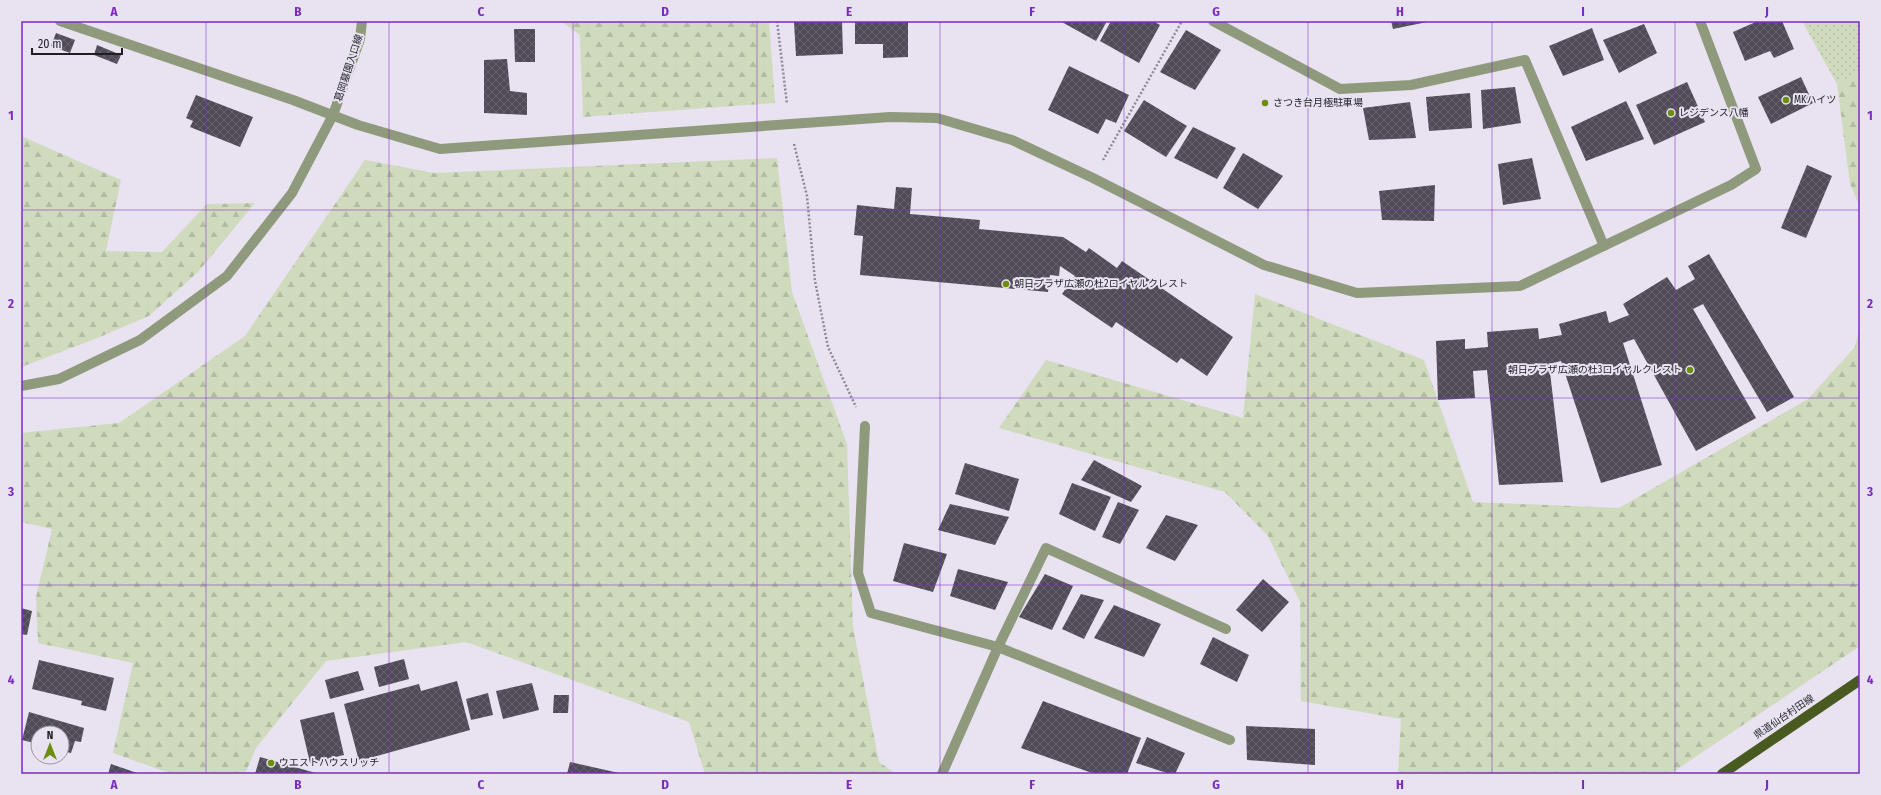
<svg xmlns="http://www.w3.org/2000/svg" width="1881" height="795" viewBox="0 0 1881 795" font-family="'Fira Sans Condensed','Noto Sans JP',sans-serif">
<defs>
<pattern id="forest-firs" width="22" height="20" patternUnits="userSpaceOnUse"><rect width="22" height="20" fill="#d0dbbe"/><path d="M5 1l3.5 6h-7zM16 11l3.5 6h-7z" fill="#b2bca3"/></pattern>
<pattern id="park-dots" width="8" height="8" patternUnits="userSpaceOnUse"><rect width="8" height="8" fill="#d0dbbe"/><path d="M2 2h.1M6 6h.1" fill="none" stroke="#b2bca3" stroke-width="1.8" stroke-linecap="round"/></pattern>
<pattern id="building-cross-hatch" width="8" height="8" patternUnits="userSpaceOnUse"><rect width="8" height="8" fill="#504b57"/><path d="M0 0l8 8M0 8l8-8" fill="none" stroke="#66626b"/></pattern>
</defs>
<rect width="100%" height="100%" fill="#e8e2f1"/>
<g fill="url(#forest-firs)">
<polygon points="561,21 769,21 775,103 583,117 580,35"/>
<polygon points="1860,71 1860,207 1850,184 1837,84"/>
<polygon points="21,136 121,180 106,251 162,252 207,204 255,203 198,272 149,316 95,339 21,367"/>
<polygon points="777,158 792,292 847,444 853,627 879,762 896,774 705,774 689,722 466,642 326,661 256,748 245,774 172,774 113,753 133,663 38,643 36,597 52,529 21,522 21,433 119,423 245,336 365,160 434,173"/>
<polygon points="1255,294 1424,360 1473,502 1619,508 1808,399 1855,347 1860,326 1860,646 1670,774 1398,774 1401,719 1301,701 1300,602 1268,536 1225,492 999,428 1046,360 1243,418"/>
</g>
<polygon fill="url(#park-dots)" points="1802,21 1860,21 1860,71 1837,84"/>
<g fill="url(#building-cross-hatch)">
<polygon points="842,21 843,54 796,56 794,22"/>
<polygon points="855,21 908,21 908,57 883,58 883,44 855,44"/>
<polygon points="1060,21 1107,21 1096,41"/>
<polygon points="1111,21 1153,21 1160,25 1139,63 1100,41"/>
<polygon points="1391,21 1427,21 1427,22 1393,29"/>
<polygon points="1758,21 1782,21 1794,49 1774,58 1770,51 1745,61 1733,32"/>
<polygon points="1644,24 1657,53 1619,73 1603,40"/>
<polygon points="1592,28 1604,60 1563,76 1549,46"/>
<polygon points="514,29 535,29 535,62 515,62"/>
<polygon points="1186,30 1221,50 1195,90 1160,72"/>
<polygon points="56,33 75,40 70,53 51,46"/>
<polygon points="97,45 121,55 117,64 94,55"/>
<polygon points="507,59 510,91 527,93 527,115 484,113 484,60"/>
<polygon points="1069,66 1129,95 1116,123 1106,119 1098,134 1048,110"/>
<polygon points="1801,77 1813,103 1771,124 1758,97"/>
<polygon points="1687,82 1705,122 1654,145 1636,105"/>
<polygon points="1515,87 1521,123 1483,129 1481,90"/>
<polygon points="1470,93 1472,128 1429,131 1426,97"/>
<polygon points="196,95 253,117 240,147 190,127 193,121 186,118"/>
<polygon points="1144,100 1187,126 1166,157 1124,131"/>
<polygon points="1626,101 1644,139 1586,161 1571,127"/>
<polygon points="1410,102 1416,138 1369,140 1363,108"/>
<polygon points="1193,127 1236,148 1217,179 1174,158"/>
<polygon points="1243,153 1283,176 1258,209 1223,188"/>
<polygon points="1532,158 1541,199 1503,205 1498,164"/>
<polygon points="1807,165 1832,176 1806,238 1781,228"/>
<polygon points="1435,185 1434,221 1382,220 1379,191"/>
<polygon points="896,187 912,188 910,214 980,220 979,229 1063,237 1086,252 1089,248 1117,268 1122,261 1233,337 1207,376 1181,358 1177,363 1116,322 1112,328 1062,294 1075,276 1060,266 1059,276 1050,275 1048,292 860,275 863,236 854,235 857,205 894,209"/>
<polygon points="1709,254 1794,397 1767,412 1703,304 1693,309 1756,418 1696,451 1634,339 1623,343 1662,465 1601,483 1561,361 1549,364 1563,482 1499,485 1487,370 1473,371 1475,398 1438,400 1436,341 1465,339 1465,349 1488,347 1487,332 1538,328 1539,339 1562,335 1559,324 1606,311 1609,323 1629,315 1623,304 1667,277 1676,290 1695,279 1688,266"/>
<polygon points="1094,460 1142,486 1131,502 1081,480"/>
<polygon points="965,463 1019,479 1009,511 955,494"/>
<polygon points="1072,483 1111,497 1095,531 1059,514"/>
<polygon points="1118,502 1139,510 1120,544 1102,537"/>
<polygon points="950,504 1009,517 995,545 938,530"/>
<polygon points="1166,515 1198,525 1175,561 1146,548"/>
<polygon points="904,543 947,554 933,592 893,581"/>
<polygon points="958,569 1008,582 995,610 950,596"/>
<polygon points="1045,574 1073,586 1052,630 1019,617"/>
<polygon points="1263,579 1289,602 1262,632 1236,610"/>
<polygon points="1081,594 1104,600 1084,639 1062,629"/>
<polygon points="1114,605 1161,624 1144,657 1094,638"/>
<polygon points="21,608 32,611 27,635 21,634"/>
<polygon points="1213,637 1249,655 1237,682 1200,664"/>
<polygon points="404,659 409,679 379,687 374,667"/>
<polygon points="39,660 114,678 106,711 81,705 82,701 32,689"/>
<polygon points="358,671 364,690 330,699 325,680"/>
<polygon points="457,681 470,730 359,761 344,704 419,684 421,691"/>
<polygon points="532,683 539,710 503,719 496,691"/>
<polygon points="488,693 493,715 471,720 466,699"/>
<polygon points="554,695 569,695 568,713 553,713"/>
<polygon points="1043,701 1141,738 1127,774 1095,774 1021,748"/>
<polygon points="29,712 84,728 81,742 75,741 71,753 62,751 62,733 38,733 38,744 22,740"/>
<polygon points="334,712 344,755 310,763 300,720"/>
<polygon points="1246,726 1315,729 1315,765 1247,760"/>
<polygon points="1147,737 1185,753 1175,774 1170,774 1136,763"/>
<polygon points="260,757 319,774 255,774"/>
<polygon points="570,762 619,773 619,774 567,774"/>
<polygon points="111,764 140,774 108,774"/>
</g>
<g fill="none" stroke-linecap="round" stroke-linejoin="round">
<g stroke="#8e8a94" stroke-width="2.5" stroke-dasharray="2 2" stroke-linecap="butt">
<polyline points="777,21 787,104"/>
<polyline points="794,144 807,196 815,281 828,347 856,407"/>
<polyline points="1103,160 1182,21"/>
</g>
<g stroke="#8e9a7b" stroke-width="10">
<polyline points="865,426 858,573 871,613 998,647 1230,740"/>
<polyline points="998,647 1046,548 1226,629"/>
</g>
<g stroke="#8e9a7b" stroke-width="10">
<polyline points="60,21 293,100 358,125 440,149 890,117 937,118 1012,140 1093,178 1264,265 1357,293 1520,286 1731,185 1756,169 1700,21"/>
<polyline points="1213,21 1340,89 1411,85 1525,60 1604,246"/>
<polyline points="942,774 998,647"/>
</g>
<polyline stroke="#8e9a7b" stroke-width="10" points="21,386 59,379 140,340 227,276 292,193 333,115 360,39 362,21"/>
<polyline stroke="#485a20" stroke-width="10" points="1722,774 1860,680"/>
</g>
<path fill="none" stroke="#7b2cbf" stroke-width="1" stroke-opacity="0.55" d="M206 21V774M389 21V774M573 21V774M757 21V774M940 21V774M1124 21V774M1308 21V774M1492 21V774M1675 21V774M21 210H1860M21 398H1860M21 585H1860"/>
<g fill="#6d8d11" stroke="#e8e2f1" stroke-width="1.5">
<circle cx="1786" cy="100" r="4"/>
<circle cx="1265" cy="103" r="4"/>
<circle cx="1671" cy="113" r="4"/>
<circle cx="1006" cy="284" r="4"/>
<circle cx="1690" cy="370" r="4"/>
<circle cx="271" cy="763" r="4"/>
</g>
<g text-anchor="middle" dominant-baseline="central" stroke-width="4" stroke-linejoin="round" paint-order="stroke">
<g font-size="10" fill="#201e23" stroke="#e8e2f1">
<text transform="translate(349 68) rotate(-72)">葛岡墓園入口線</text>
<text transform="translate(1784 717) rotate(-34)">県道仙台村田線</text>
</g>
<g font-size="10" fill="#201e23" stroke="#e8e2f1" text-anchor="start">
<text x="1794" y="100">MKハイツ</text>
<text x="1273" y="103">さつき台月極駐車場</text>
<text x="1679" y="113">レジデンス八幡</text>
<text x="1014" y="284">朝日プラザ広瀬の杜2ロイヤルクレスト</text>
<text x="1682" y="370" text-anchor="end">朝日プラザ広瀬の杜3ロイヤルクレスト</text>
<text x="279" y="763">ウエストハウスリッチ</text>
</g>
</g>
<rect width="1881" height="795" fill="none" stroke="#e8e2f1" stroke-width="44"/>
<g transform="translate(50 745)"><circle r="19" fill="#e8e2f1" stroke="#98949f"/>
<path d="M0-3L7 15L0 10L-7 15Z" fill="#6d8d11"/>
<text y="-6" font-size="11" font-weight="bold" text-anchor="middle" fill="#201e23">N</text>
</g>
<path d="M32 48v6h90v-6" fill="none" stroke="#201e23" stroke-width="2"/>
<text x="38" y="48" font-size="12" fill="#201e23" stroke="#e8e2f1" stroke-width="3" paint-order="stroke">20 m</text>
<rect x="22" y="22" width="1837" height="751" fill="none" stroke="#7b2cbf" stroke-width="1.5"/>
<g font-size="13" text-anchor="middle" font-weight="bold" fill="#7b2cbf">
<text x="114" y="16">A</text>
<text x="298" y="16">B</text>
<text x="481" y="16">C</text>
<text x="665" y="16">D</text>
<text x="849" y="16">E</text>
<text x="1032" y="16">F</text>
<text x="1216" y="16">G</text>
<text x="1400" y="16">H</text>
<text x="1583" y="16">I</text>
<text x="1767" y="16">J</text>
<text x="11" y="120">1</text>
<text x="1870" y="120">1</text>
<text x="11" y="308">2</text>
<text x="1870" y="308">2</text>
<text x="11" y="496">3</text>
<text x="1870" y="496">3</text>
<text x="11" y="684">4</text>
<text x="1870" y="684">4</text>
<text x="114" y="789">A</text>
<text x="298" y="789">B</text>
<text x="481" y="789">C</text>
<text x="665" y="789">D</text>
<text x="849" y="789">E</text>
<text x="1032" y="789">F</text>
<text x="1216" y="789">G</text>
<text x="1400" y="789">H</text>
<text x="1583" y="789">I</text>
<text x="1767" y="789">J</text>
</g>
</svg>
